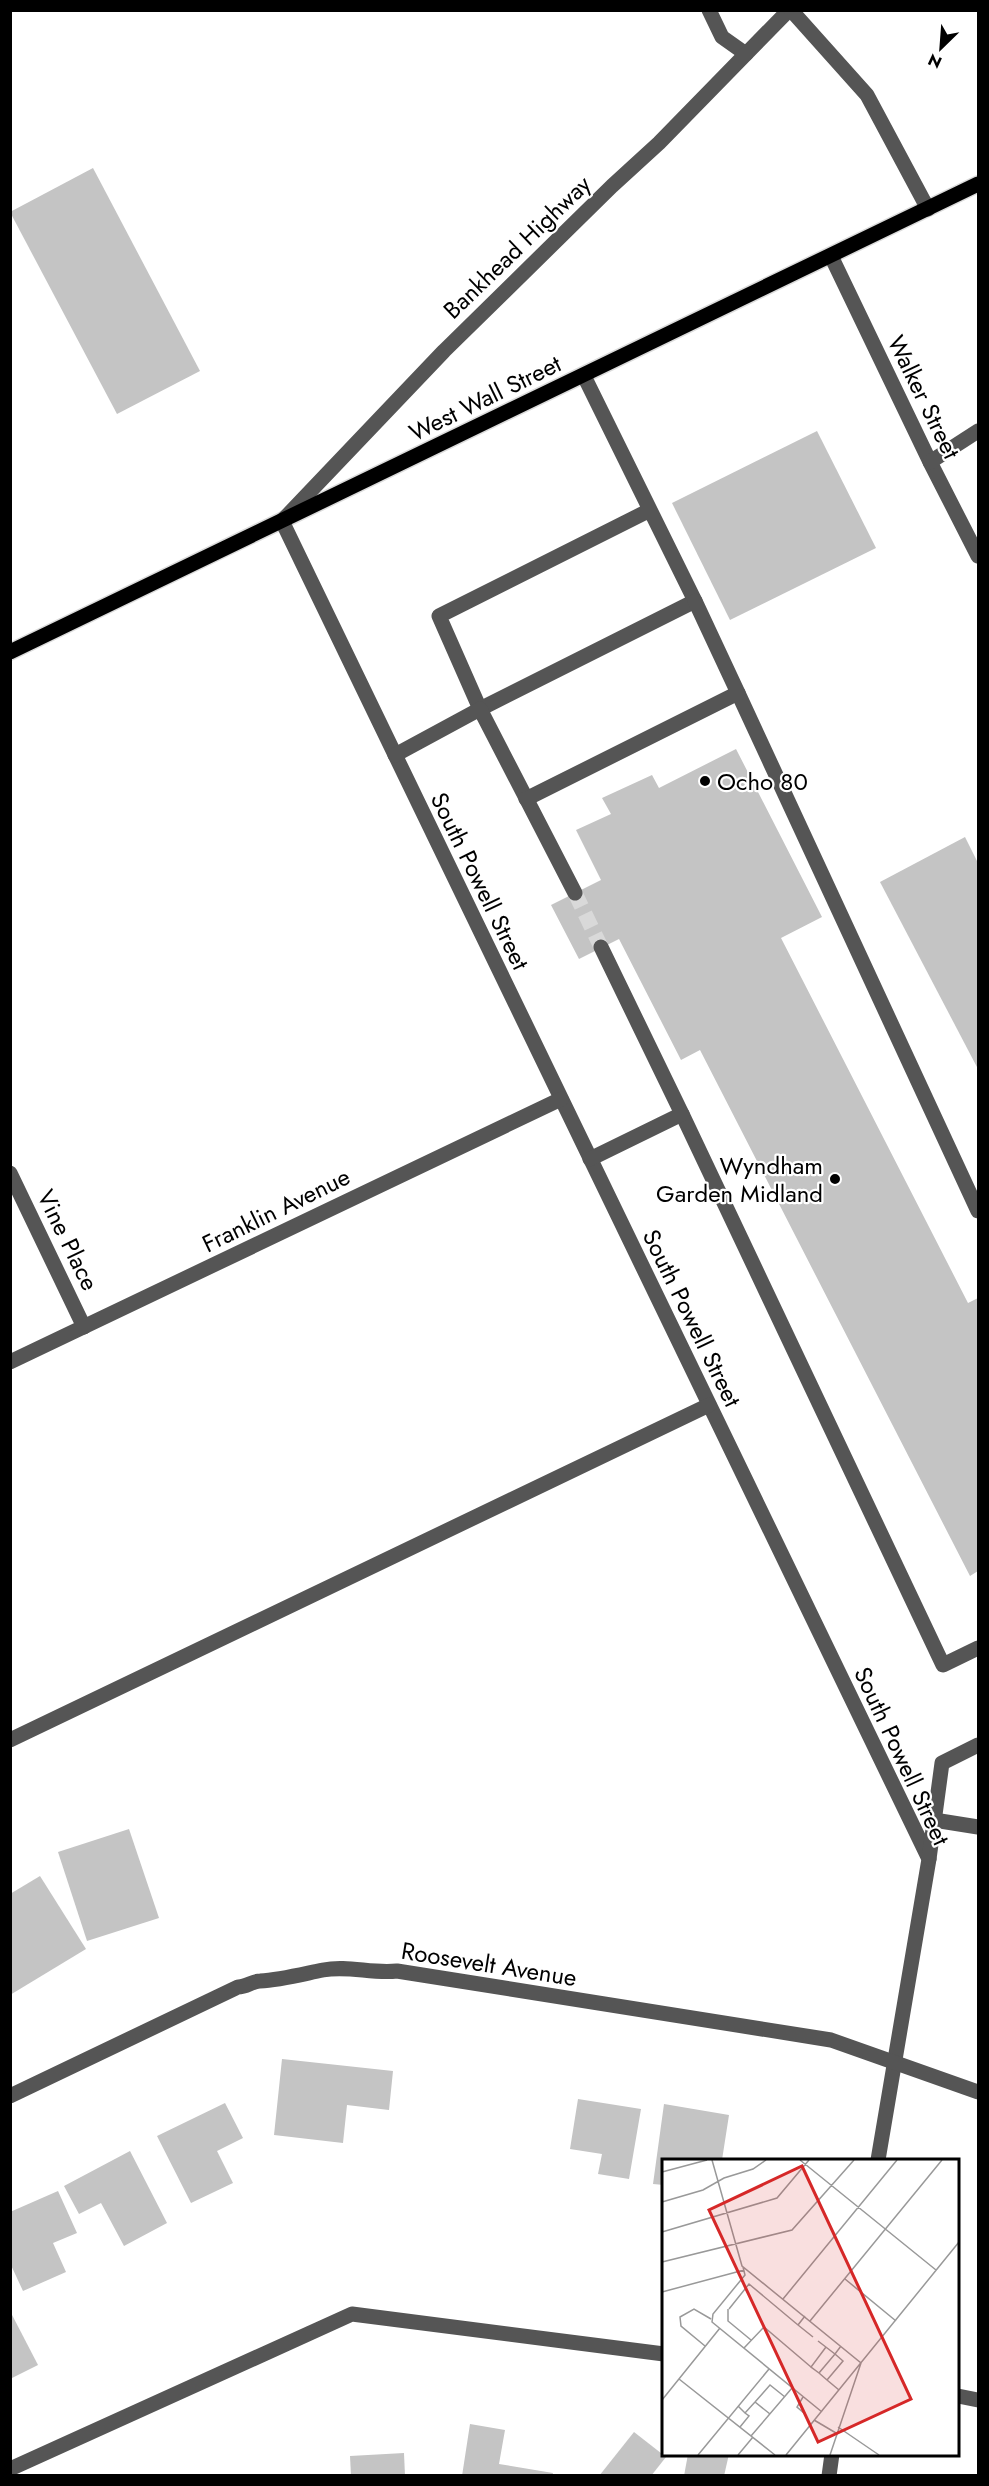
<svg xmlns="http://www.w3.org/2000/svg" width="989" height="2486" viewBox="0 0 989 2486" font-family="Jost,sans-serif">
<rect width="100%" height="100%" fill="#fff"/>
<g fill="#c4c4c4">
<polygon points="93,168 200,371 117,414 10,212"/>
<polygon points="817,431 876,548 730,620 672,503"/>
<polygon points="736,749 822,917 781,938 968,1303 978,1298 978,1571 970,1576 700,1050 681,1060 619,939 579,959 551,905 601,880 576,830 611,814 602,798 652,775 659,788"/>
<polygon points="965,837 978,863 978,1069 880,882"/>
<polygon points="129,1829 159,1918 87,1941 58,1852"/>
<polygon points="40,1876 86,1949 10,1995 10,1894"/>
<polygon points="282,2059 393,2071 389,2110 347,2105 343,2143 274,2135"/>
<polygon points="578,2099 641,2109 629,2179 598,2174 602,2154 570,2149"/>
<polygon points="225,2103 243,2138 217,2151 233,2183 191,2203 157,2136"/>
<polygon points="664,2104 729,2115 722,2160 664,2160 664,2185 653,2184"/>
<polygon points="130,2151 167,2223 124,2246 101,2203 79,2214 64,2186"/>
<polygon points="58,2191 77,2233 53,2243 66,2272 23,2291 10,2263 10,2212"/>
<polygon points="10,2311 38,2365 10,2379"/>
<polygon points="470,2424 505,2430 499,2464 553,2473 552,2476 462,2476"/>
<polygon points="634,2432 666,2457 651,2476 599,2476"/>
<polygon points="404,2453 405,2476 351,2476 350,2456"/>
<polygon points="688,2454 729,2454 724,2476 684,2476"/>
</g>
<g fill="none" stroke-linecap="round" stroke-linejoin="round">
<polyline stroke="#d9d9d9" stroke-width="15" stroke-dasharray="15 8" stroke-linecap="butt" points="575,893 601,947"/>
<g stroke="#dbdbdb" stroke-width="18">
<polyline id="major" points="10,652 978,184"/>
</g>
<g stroke="#555" stroke-width="15">
<polyline points="709,10 722,37 746,54"/>
<polyline points="789,10 659,143 612,186 444,351 282,521 929,1859 878,2160"/>
<polyline points="791,10 867,95 928,209"/>
<polyline points="831,256 930,462 978,556"/>
<polyline points="584,376 695,601 480,709 439,616 650,510"/>
<polyline points="930,462 978,431"/>
<polyline points="738,693 978,1211"/>
<polyline points="395,755 480,709 575,893"/>
<polyline points="526,799 738,693 695,601"/>
<polyline points="682,1114 943,1665 978,1648"/>
<polyline points="590,1159 682,1114 601,947"/>
<polyline points="10,1173 84,1327"/>
<polyline points="10,1362 561,1099"/>
<polyline points="10,1740 709,1405"/>
<polyline points="934,1820 978,1827"/>
<polyline points="929,1859 942,1763 978,1745"/>
<path d="M10 2096 238 1987C247 1987 252 1981 260 1981 280 1980 303 1974 323 1970 348 1965 372 1974 397 1971L831 2040 978 2092"/>
<polyline points="958,2396 978,2400"/>
<polyline points="10,2469 352,2314 664,2354"/>
<polyline points="829,2476 832,2454"/>
</g>
<use href="#major" stroke="#000" stroke-width="15"/>
</g>
<g fill="#000" stroke="#fff" stroke-width="2">
<circle cx="705" cy="781" r="6"/>
<circle cx="835" cy="1179" r="6"/>
</g>
<g text-anchor="middle" dominant-baseline="central" stroke-width="4.5" stroke-linejoin="round" paint-order="stroke">
<g font-size="24" fill="#000" stroke="#fff">
<text transform="translate(517 247) rotate(-44)">Bankhead Highway</text>
<text transform="translate(924 397) rotate(64)">Walker Street</text>
<text transform="translate(485 398) rotate(-26)">West Wall Street</text>
<text transform="translate(480 881) rotate(64)">South Powell Street</text>
<text transform="translate(276 1210) rotate(-26)">Franklin Avenue</text>
<text transform="translate(68 1240) rotate(64)">Vine Place</text>
<text transform="translate(692 1318) rotate(64)">South Powell Street</text>
<text transform="translate(902 1756) rotate(65)">South Powell Street</text>
<text transform="translate(489 1964) rotate(9)">Roosevelt Avenue</text>
</g>
<g font-size="24" fill="#000" stroke="#fff" text-anchor="start">
<text x="717" y="781">Ocho 80</text>
<text x="823" y="1165" text-anchor="end">Wyndham<tspan x="823" dy="28">Garden Midland</tspan></text>
</g>
</g>
<g transform="translate(662 2159)">
<rect width="297" height="297" fill="#fff"/>
<path fill="none" stroke="#999" stroke-width="1.5" d="M50 1 80 107 199 204 168 296M138 1 274 111M0 13 45 1M0 43 41 31 62 19 91 10 104 1M0 73 115 39 147 1M0 103 130 71 192 1M81 108 83 116 51 155 50 163 160 253M183 120 234 162M0 133 82 111M121 140 235 1M66 150V162L89 181M67 150 87 125 136 166M143 157 136 166 151 178M148 162 280 1M156 182 173 195 179 187M43 187 19 167 18 158 32 150 49 160M82 189 102 168 149 208M157 214 149 208 164 188M17 220 113 296M165 221 181 202 173 195 157 214 165 221 177 231M141 238 135 248 143 255M0 241 58 169M93 243 108 226 123 238M76 247 83 254 93 243 108 255M152 261 174 274M78 268 87 257 83 254M176 268 217 296M89 277 130 229M36 296 107 210M76 296 91 278M124 296 297 83"/>
<path fill="#d62828" fill-opacity="0.15" stroke="#d62828" stroke-width="3" d="M140 7 249 240 156 283 47 51Z"/>
<rect width="297" height="297" fill="none" stroke="#000" stroke-width="3"/>
</g>
<rect width="989" height="2486" fill="none" stroke="#000000" stroke-width="24"/>
<g transform="translate(941 48) rotate(205)" stroke="#ffffff" stroke-width="4.5" paint-order="stroke">
<path d="M0-4.5L10 22L0 15L-10 22Z" fill="#000000"/>
<text y="-9" font-size="16" font-weight="bold" text-anchor="middle" fill="#000000">N</text>
</g>
</svg>
